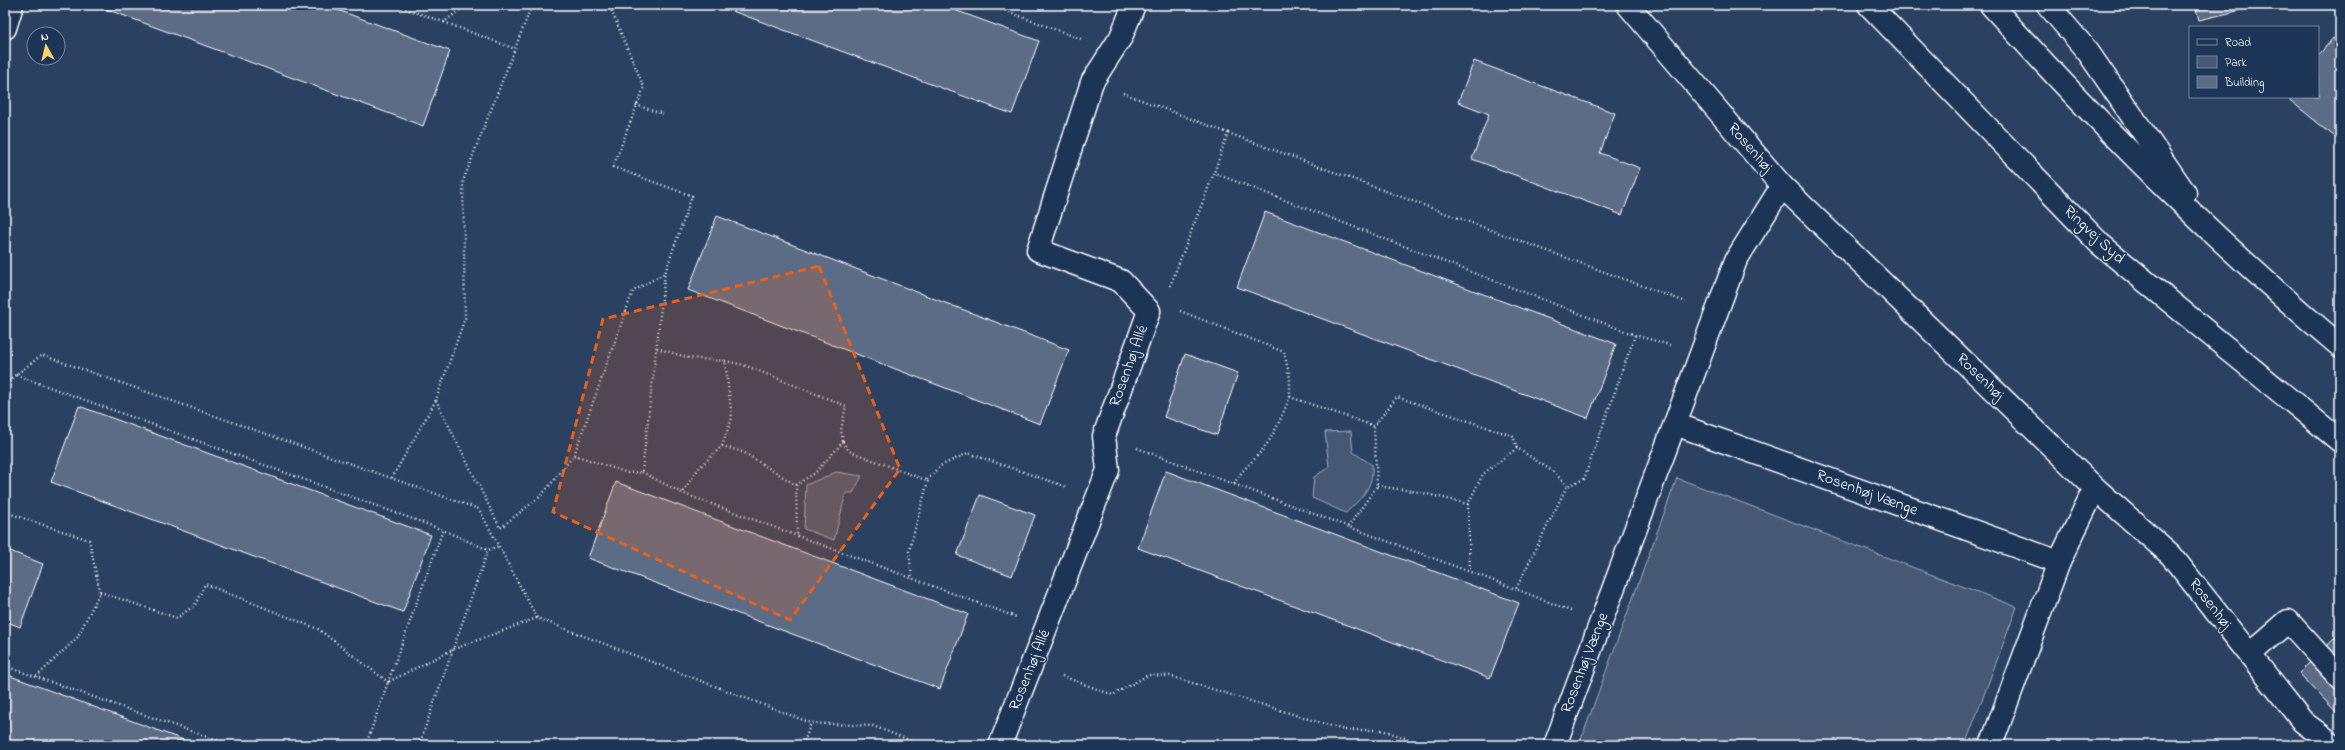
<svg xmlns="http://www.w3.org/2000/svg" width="2345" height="750" viewBox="0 0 2345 750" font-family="'Indie Flower',sans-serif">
<rect width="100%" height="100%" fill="#2a4161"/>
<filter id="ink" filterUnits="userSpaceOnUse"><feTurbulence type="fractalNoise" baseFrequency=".025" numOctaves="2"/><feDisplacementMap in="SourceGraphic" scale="8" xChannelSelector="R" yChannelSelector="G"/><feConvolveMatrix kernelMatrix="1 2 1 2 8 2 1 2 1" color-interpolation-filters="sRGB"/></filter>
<g filter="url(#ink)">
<g fill="#465975" stroke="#a2acba">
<path d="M1351 431 1353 452 1372 465C1374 488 1361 498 1346 513L1312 498 1314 477 1329 467 1325 432Z"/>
<polygon points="836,472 862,476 853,493 846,493 834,540 804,529 806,485"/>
<polygon points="1677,478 2017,607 1965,745 1579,745"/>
</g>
<g fill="#5b6c86" stroke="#fff">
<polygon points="95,5 324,5 450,51 423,126"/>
<polygon points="716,5 941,5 1039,41 1012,114"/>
<polygon points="2195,5 2263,5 2199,20"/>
<polygon points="2333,38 2340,44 2340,141 2286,97 2318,97 2318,56"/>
<polygon points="1474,61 1615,113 1600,153 1640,168 1622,215 1472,159 1489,114 1458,102"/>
<polygon points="1265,212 1616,344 1588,418 1237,287"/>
<polygon points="717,216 1069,350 1040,424 688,290"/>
<polygon points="1185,354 1238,373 1217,435 1164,417"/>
<polygon points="79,406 431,535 403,612 51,482"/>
<polygon points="1166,471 1519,603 1490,678 1138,548"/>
<polygon points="616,482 968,614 940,689 588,558"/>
<polygon points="980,495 1035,515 1012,576 957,555"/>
<polygon points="5,549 43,564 20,627 5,621"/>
<polygon points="2338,635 2340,637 2340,716 2299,673"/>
<polygon points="5,674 197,745 5,745"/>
</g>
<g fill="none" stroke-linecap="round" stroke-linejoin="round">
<g stroke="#fff" stroke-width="25">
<g id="minor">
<polyline points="1628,5 1782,186 2095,488 2171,555 2303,722 2334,745"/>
<polyline points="5,28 12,5"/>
<polyline points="1675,424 2059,562"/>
<polyline points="2250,654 2288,621 2340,678"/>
<polyline points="1000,745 1108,470 1104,436 1149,311 1121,281 1038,250 1092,82 1121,37 1134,5"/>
<polyline points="1555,745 1736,260 1782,186"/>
<polyline points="1991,745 2059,562 2095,488"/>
</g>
</g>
<g stroke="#fff" stroke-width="25">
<g id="major">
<polyline points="1869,5 2100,244 2340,441"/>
<path d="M1991 5C2100 126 2215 241 2340 346"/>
<polyline points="2048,5 2088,52 2185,193"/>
</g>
</g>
<g stroke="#fff" stroke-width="2.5" stroke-dasharray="1 3" stroke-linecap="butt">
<polyline points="394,5 444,22"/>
<polyline points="466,5 444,22 515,49"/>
<polyline points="990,5 1081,39"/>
<polyline points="1123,93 1228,133 1214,173"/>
<polyline points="636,105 663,114"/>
<polyline points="1228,133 1686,302"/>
<polyline points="1170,286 1214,173 1635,335 1670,345"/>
<polyline points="1180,311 1284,352 1290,378 1290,397"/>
<polyline points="657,348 689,358 725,361 732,418 722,446 699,468 682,493"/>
<polyline points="725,361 744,365 846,406 841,430 843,442"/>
<polyline points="16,375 443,530"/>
<polyline points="5,383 42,355 479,509 537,618 811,723 873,726 922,745"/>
<polyline points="436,400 500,528 541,496 574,455 633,291 665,273 692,196 613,167 644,87 609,5"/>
<polyline points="722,446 743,452 796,485 797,536"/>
<polyline points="1137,448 1516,589"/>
<polyline points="574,455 628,473 642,472 665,273"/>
<polyline points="642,472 682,493 1016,617"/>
<polyline points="392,478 436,400 465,318 463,181 532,5"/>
<polyline points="927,480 940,466 968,453 1067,487"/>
<path d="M1234 484C1241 470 1254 461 1264 448 1276 432 1282 415 1290 397L1374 426 1397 397 1513 436 1517 448 1555 473 1567 486"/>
<polyline points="796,485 815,473 843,442 849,451 928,481 909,551 912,579"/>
<polyline points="1377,486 1419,492 1468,504 1483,474 1517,448"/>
<polyline points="1468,504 1470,572"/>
<polyline points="5,512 89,540 100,592 77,638 36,677"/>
<polyline points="1348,527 1377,486 1374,426"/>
<polyline points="100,592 177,618 195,605 205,584 318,629 388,682 443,530 488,550"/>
<polyline points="1571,611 1516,589 1567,486 1584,479 1635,335"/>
<polyline points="5,666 230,745"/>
<polyline points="1062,676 1113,695 1148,675 1170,676 1344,730 1382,730 1426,745"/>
<polyline points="366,745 388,682 454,649 537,618"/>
<polyline points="419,745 488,550 499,546"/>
<polyline points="803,745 811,723"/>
</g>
<use href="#minor" stroke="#1d3557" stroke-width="22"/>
<use href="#major" stroke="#1d3557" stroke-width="22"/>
</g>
</g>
<path fill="#e96118" fill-opacity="0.2" stroke="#e96118" stroke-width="3" stroke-dasharray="8 5" stroke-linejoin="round" d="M819 266 900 469 790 620 553 512 603 319Z"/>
<g text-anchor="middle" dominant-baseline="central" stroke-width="3" stroke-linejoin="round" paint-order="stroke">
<g font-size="16" fill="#fff" stroke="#1d3557">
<text transform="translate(1750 148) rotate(49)">Rosenhøj</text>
<text transform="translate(2094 235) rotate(43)">Ringvej Syd</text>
<text transform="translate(1129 366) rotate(-70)">Rosenhøj Allé</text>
<text transform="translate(1980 377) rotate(44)">Rosenhøj</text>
<text transform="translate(1867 493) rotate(20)">Rosenhøj Vænge</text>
<text transform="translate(2210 604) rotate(52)">Rosenhøj</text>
<text transform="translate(1585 663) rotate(-69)">Rosenhøj Vænge</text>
<text transform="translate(1030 670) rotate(-68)">Rosenhøj Allé</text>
</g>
</g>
<rect width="2345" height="750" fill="none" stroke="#1d3557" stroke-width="20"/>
<rect x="10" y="10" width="2325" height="730" fill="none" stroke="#fff" stroke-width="1.5" filter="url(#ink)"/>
<rect x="2189" y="26" width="130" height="72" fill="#1d3557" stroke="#77869a"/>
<rect x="2197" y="39" width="20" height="6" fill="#1d3557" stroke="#77869a"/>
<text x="2225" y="46" font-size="12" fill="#ffffff">Road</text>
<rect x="2197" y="56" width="20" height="12" fill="#465975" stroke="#77869a"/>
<text x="2225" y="66" font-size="12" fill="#ffffff">Park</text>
<rect x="2197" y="76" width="20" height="12" fill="#5b6c86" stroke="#77869a"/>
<text x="2225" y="86" font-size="12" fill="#ffffff">Building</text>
<g transform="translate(46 46) rotate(352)"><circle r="19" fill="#1d3557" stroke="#77869a"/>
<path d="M0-3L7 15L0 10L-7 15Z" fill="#ffd166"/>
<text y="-6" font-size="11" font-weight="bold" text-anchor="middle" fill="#ffffff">N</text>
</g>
</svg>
